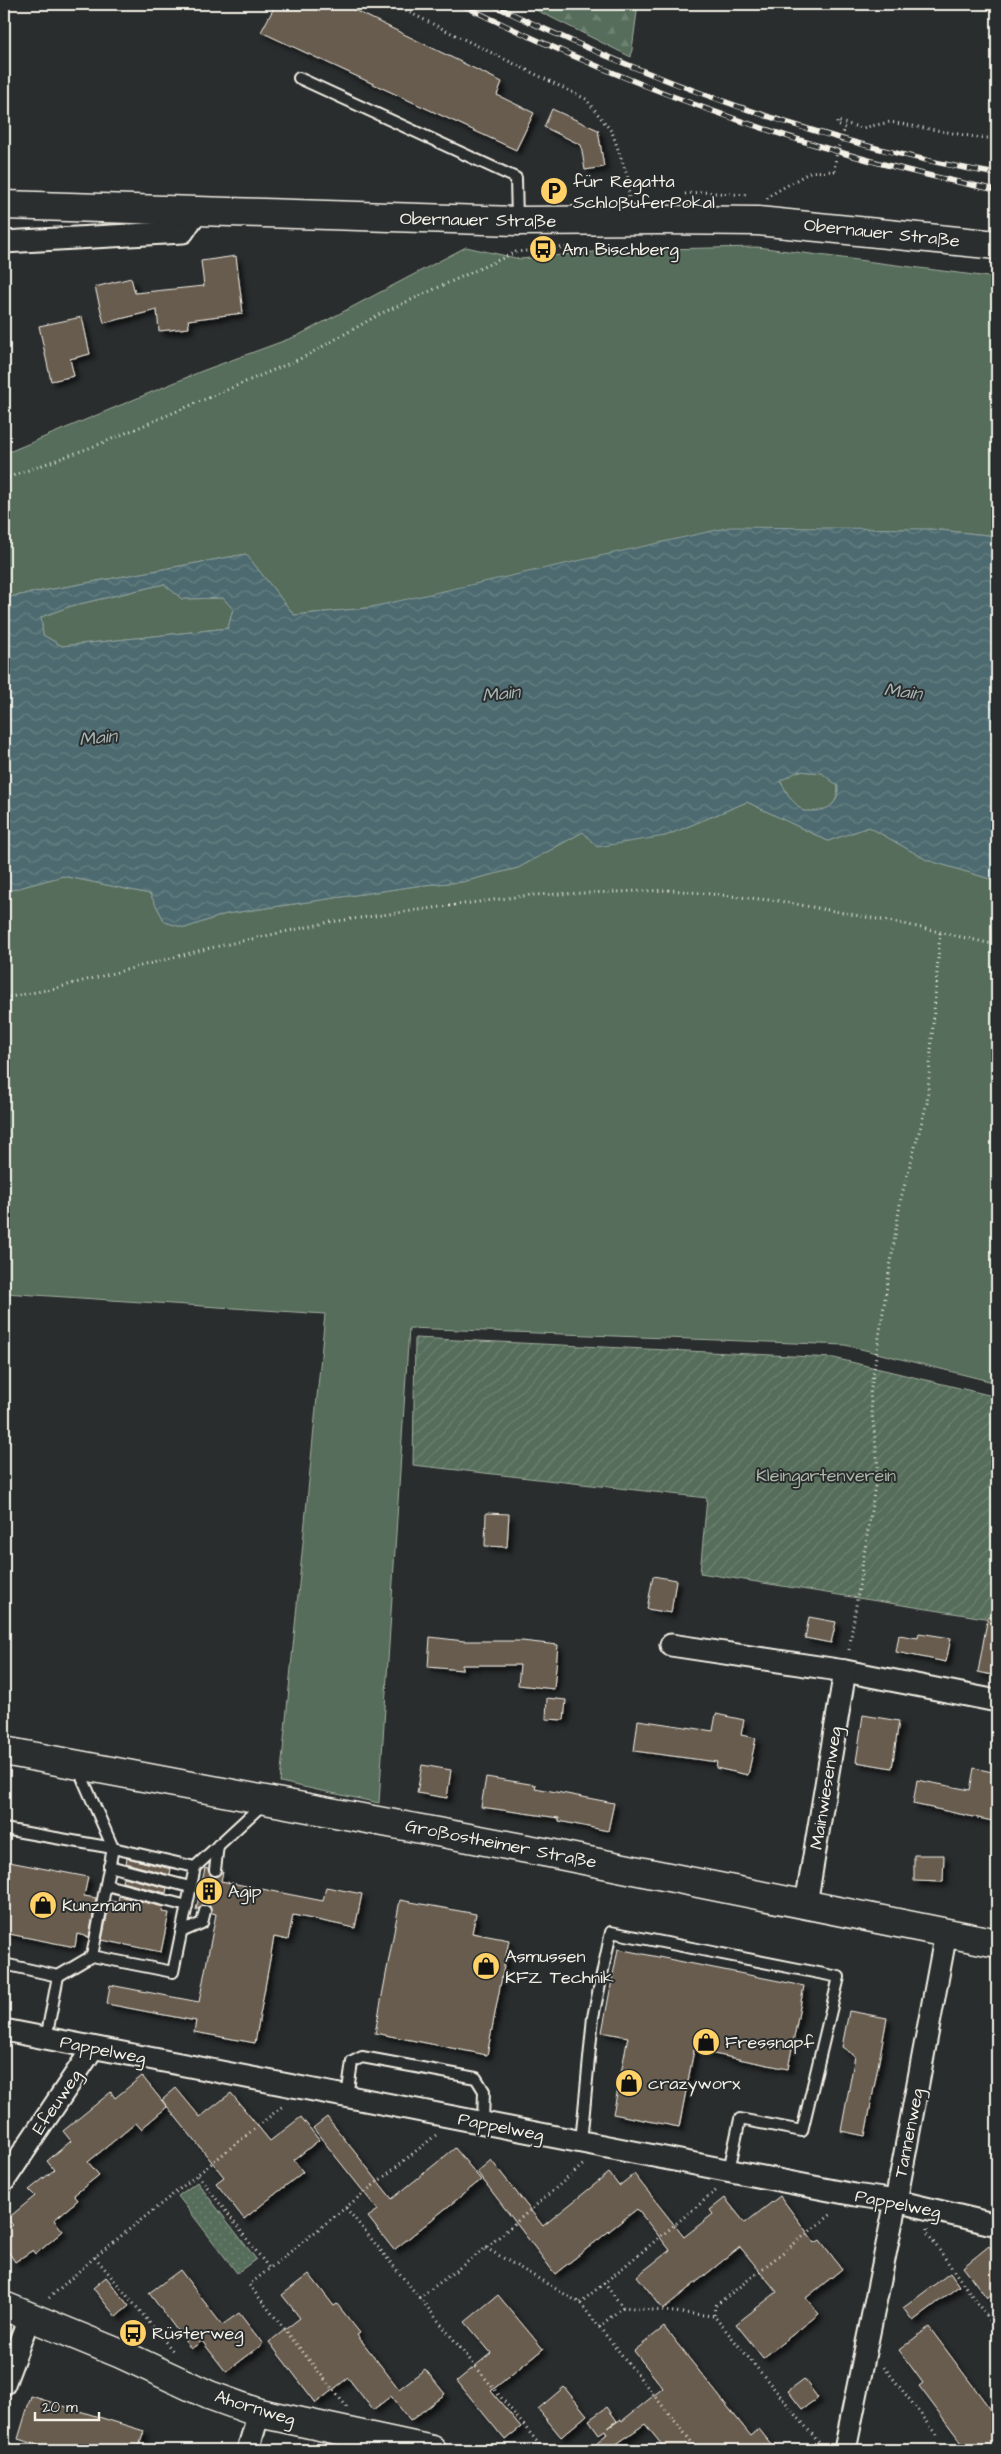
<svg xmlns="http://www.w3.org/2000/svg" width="1001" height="2454" viewBox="0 0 1001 2454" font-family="'Architects Daughter',sans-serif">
<defs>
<pattern id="forest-firs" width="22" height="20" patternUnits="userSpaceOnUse" patternTransform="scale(1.25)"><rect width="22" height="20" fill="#556d5a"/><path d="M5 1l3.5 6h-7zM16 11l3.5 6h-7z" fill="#6e8272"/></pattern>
<pattern id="park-dots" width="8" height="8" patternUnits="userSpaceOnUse" patternTransform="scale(1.25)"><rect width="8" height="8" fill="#556d5a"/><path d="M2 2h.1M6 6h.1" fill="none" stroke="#6e8272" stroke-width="1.8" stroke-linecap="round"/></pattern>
<pattern id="garden-furrows" width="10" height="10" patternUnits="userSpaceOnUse" patternTransform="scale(1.25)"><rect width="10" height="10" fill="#556d5a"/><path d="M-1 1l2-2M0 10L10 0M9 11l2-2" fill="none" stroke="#6e8272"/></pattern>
<pattern id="water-waves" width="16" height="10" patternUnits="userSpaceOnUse" patternTransform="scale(1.25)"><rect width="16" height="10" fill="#4d6b6f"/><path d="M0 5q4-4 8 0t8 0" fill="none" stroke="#678184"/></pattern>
<filter id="shadow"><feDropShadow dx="4.5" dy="4.5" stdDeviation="2.5" flood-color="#0009"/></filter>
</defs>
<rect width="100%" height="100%" fill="#2a2d2e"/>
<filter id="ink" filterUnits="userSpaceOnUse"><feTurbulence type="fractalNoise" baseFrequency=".02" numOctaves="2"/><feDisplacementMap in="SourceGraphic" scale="10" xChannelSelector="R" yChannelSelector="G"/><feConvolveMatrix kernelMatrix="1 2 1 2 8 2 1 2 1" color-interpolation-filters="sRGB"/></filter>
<g filter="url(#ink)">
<g fill="#556d5a" stroke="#a4afa1">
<polygon points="466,247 520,259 615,250 757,247 997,278 997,536 930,529 367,608 294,615 246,554 4,598 4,454 202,371 297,336"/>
<polygon points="164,584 182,599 223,598 233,609 228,628 62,646 43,635 41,617 71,606"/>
<path d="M799 771 822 773 838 786C838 809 824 812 803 811L790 798 780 780Z"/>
<polygon points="747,802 828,841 869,827 927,860 997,881 997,1383 845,1345 409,1328 379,1803 280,1782 325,1314 4,1293 4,892 63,876 150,894 165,922 185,928 226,914 423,885 462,882 518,868 583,832 665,836"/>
</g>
<polygon fill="url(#forest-firs)" stroke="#a4afa1" points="524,4 638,4 631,57"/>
<polygon fill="url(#park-dots)" stroke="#a4afa1" points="197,2182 256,2259 237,2273 178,2196"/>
<polygon fill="url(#garden-furrows)" stroke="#a4afa1" points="415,1338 834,1358 997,1397 997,1620 700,1573 707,1498 413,1465"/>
<path fill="url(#water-waves)" stroke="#90a19f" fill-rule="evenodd" d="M730 527 930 529 997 536V881L927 860 869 827 828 841 747 802 665 836 597 847 583 832 518 868 462 882 423 885 226 914 185 928 165 922 150 894 63 876 4 892V598L246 554 294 615 367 608ZM164 584 182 599 223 598 233 609 228 628 62 646 43 635 41 617 71 606ZM799 771 822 773 838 786C839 809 823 812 803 811L790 798 780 781Z"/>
<g fill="#685c4f" stroke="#f4f1e8" filter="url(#shadow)">
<polygon points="276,4 342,4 502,82 497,95 534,113 516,150 261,32"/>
<polygon points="552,109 598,130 604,167 585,170 581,145 544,127"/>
<polygon points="236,256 243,313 188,320 189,328 159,331 157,310 104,323 95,287 131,278 135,293 204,286 201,261"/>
<polygon points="82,317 90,354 70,359 74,376 51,381 39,326"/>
<polygon points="486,1513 509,1514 507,1547 485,1546"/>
<polygon points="653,1576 676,1580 671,1613 647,1609"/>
<polygon points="988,1616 997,1617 997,1676 978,1672"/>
<polygon points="809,1617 836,1622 831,1643 805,1638"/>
<polygon points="919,1633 951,1638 946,1662 896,1652 899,1635 918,1638"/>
<polygon points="430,1637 464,1641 522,1641 558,1645 554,1689 518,1685 520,1665 462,1665 462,1670 428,1667"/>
<polygon points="547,1698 566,1700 564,1720 546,1719"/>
<polygon points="716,1714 744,1720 741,1735 756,1738 748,1775 716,1768 717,1762 634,1751 638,1720 713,1731"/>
<polygon points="863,1715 899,1721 892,1768 856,1762"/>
<polygon points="422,1765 451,1770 447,1798 417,1793"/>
<polygon points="974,1768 997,1773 997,1822 913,1804 917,1780 970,1790"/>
<polygon points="486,1777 536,1785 535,1788 614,1803 608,1831 559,1821 559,1818 481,1807"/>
<polygon points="914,1855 944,1855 943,1882 914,1881"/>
<polygon points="127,1858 171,1869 170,1875 126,1863"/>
<polygon points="4,1861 88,1877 84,1896 96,1898 89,1937 77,1934 75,1947 4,1933"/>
<polygon points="205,1868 208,1869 209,1873 214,1877 223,1872 221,1881 323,1901 326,1887 362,1894 355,1928 293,1915 288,1940 274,1937 255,2043 194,2032 196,2021 107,2004 110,1985 199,2002 216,1914 212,1913 210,1906 206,1904 196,1910"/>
<polygon points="123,1877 167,1888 166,1893 122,1882"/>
<polygon points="119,1896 163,1907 162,1912 169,1913 161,1952 102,1940 110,1901 118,1902"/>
<polygon points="400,1900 476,1914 472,1933 509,1940 487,2055 375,2033"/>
<polygon points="618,1949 804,1986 788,2069 694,2050 679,2127 613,2114 628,2037 602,2032"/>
<polygon points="849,2011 887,2018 865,2136 841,2131 855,2056 842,2047"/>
<polygon points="142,2076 167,2107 141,2129 136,2123 88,2162 99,2175 74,2195 78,2200 54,2220 63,2231 36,2254 33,2250 15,2262 4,2245 4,2231 13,2225 7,2219 35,2196 29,2190 54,2170 47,2161 71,2141 63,2131 111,2092 115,2098"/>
<polygon points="176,2088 200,2117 231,2093 270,2141 301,2117 319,2140 294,2160 303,2172 244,2219 216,2183 224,2177 162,2100"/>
<polygon points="327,2117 392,2199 455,2148 481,2180 394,2250 368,2217 378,2210 313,2128"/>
<polygon points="491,2160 543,2226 609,2173 619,2186 634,2174 684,2237 713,2214 710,2210 725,2198 745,2223 780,2196 815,2243 820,2240 842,2269 806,2298 819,2314 763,2358 736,2324 777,2292 740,2247 663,2309 637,2276 670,2250 637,2209 555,2274 477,2172"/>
<polygon points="989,2246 997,2257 997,2290 987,2298 963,2267"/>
<polygon points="180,2270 222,2325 239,2313 263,2344 226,2372 202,2341 191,2349 149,2293"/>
<polygon points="950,2273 959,2286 913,2321 903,2308"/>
<polygon points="309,2274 334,2306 337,2304 360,2333 357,2335 399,2389 425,2369 445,2394 410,2421 391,2396 373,2410 348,2378 316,2403 269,2342 300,2318 282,2295"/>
<polygon points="106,2277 129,2306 116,2317 93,2288"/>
<polygon points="498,2295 543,2349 491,2391 521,2427 505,2440 457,2381 491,2353 465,2322"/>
<polygon points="664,2327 751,2436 759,2429 776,2450 666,2450 645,2424 608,2450 604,2450 597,2442 607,2434 605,2430 599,2434 589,2420 607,2407 617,2421 608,2428 621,2419 622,2421 663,2388 634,2351"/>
<polygon points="929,2327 997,2418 997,2441 985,2450 967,2450 919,2386 923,2383 899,2350"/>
<polygon points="804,2379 818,2398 802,2409 788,2391"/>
<polygon points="564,2387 587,2415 561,2437 538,2409"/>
<polygon points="31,2396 144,2431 138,2450 55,2450 18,2439"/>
</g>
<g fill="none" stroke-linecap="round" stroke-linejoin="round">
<g stroke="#f4f1e8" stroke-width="14">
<g id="lane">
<polyline points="299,78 516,178 517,220"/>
<polyline points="78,1768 113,1848 195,1867"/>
<polyline points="4,1829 113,1848 92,1956 173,1972 195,1867 264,1803"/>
<polyline points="109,1866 190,1887"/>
<polyline points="215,1870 218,1845"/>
<polyline points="106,1885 187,1906"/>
<polyline points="181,1932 202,1923 205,1911"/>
<polyline points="4,1964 58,1976 46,2039"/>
<polyline points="58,1976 92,1956"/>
<polyline points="347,2097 352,2062 362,2057 476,2078 484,2091 483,2123"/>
<polyline points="581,2142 593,2017 611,1932 839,1977 802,2131 740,2119 729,2170"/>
</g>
</g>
<g stroke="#f4f1e8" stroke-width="25">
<g id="street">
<polyline points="4,242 183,232 197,211"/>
<polyline points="671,1645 845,1671 997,1701"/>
<polyline points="806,1904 845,1671"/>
<polyline points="4,2030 855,2195 896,2201 997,2225"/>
<polyline points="4,2181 93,2048"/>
<polyline points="4,2384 30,2315"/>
<polyline points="248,2450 259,2413"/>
<polyline points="845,2450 896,2201 946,1933"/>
</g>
</g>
<g stroke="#f4f1e8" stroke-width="31">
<g id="secondary">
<polyline points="4,205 517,221 660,220 758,221 997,245"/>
<polyline points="4,1751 549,1853 997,1943"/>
<polyline points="4,2306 121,2354 209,2395 259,2413 432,2450"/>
</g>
</g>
<g stroke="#f4f1e8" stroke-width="3" stroke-dasharray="1 4" stroke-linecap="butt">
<polyline points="392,4 586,99 612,132 628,178 629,197"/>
<polyline points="989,4 997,5"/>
<polyline points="685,194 700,192 748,195"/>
<polyline points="767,199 769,196 810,172 834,171 837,151 845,128 837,125 837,121 862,128 890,122 981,138 997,138"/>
<polyline points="4,479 100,444 304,357 380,314 516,252 569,247"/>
<polyline points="4,998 52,989 210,948 330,922 530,895 672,890 779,901 904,924 997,945"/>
<polyline points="849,1650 878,1467 870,1394 901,1198 927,1103 940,933"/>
<polyline points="198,2175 269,2268"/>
<polyline points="346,2208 544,2450"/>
<polyline points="927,2229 927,2233 997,2331"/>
<polyline points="486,2248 580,2303 698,2450"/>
<polyline points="95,2257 173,2351"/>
<polyline points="604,2283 623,2307 714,2316"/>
<polyline points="49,2298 95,2257 284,2105"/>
<polyline points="419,2298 486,2248 585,2163"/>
<polyline points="580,2303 718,2189"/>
<polyline points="599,2327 623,2307"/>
<polyline points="884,2367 939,2437"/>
<polyline points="347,2407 249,2285 436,2135"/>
<polyline points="825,2450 714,2316 715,2306 833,2213"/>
</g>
<use href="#lane" stroke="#2a2d2e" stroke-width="10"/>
<use href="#street" stroke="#2a2d2e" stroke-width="21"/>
<use href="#secondary" stroke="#2a2d2e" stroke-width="28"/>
<g stroke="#f4f1e8" stroke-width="5.5">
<g id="rail">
<path d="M460 4C631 87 810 154 997 190"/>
<path d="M491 4C652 81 821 144 997 174"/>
</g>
</g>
<use href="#rail" stroke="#2a2d2e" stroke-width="4" stroke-dasharray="11" stroke-linecap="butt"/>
</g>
</g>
<defs>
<g id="parking-disc" transform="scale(1.4375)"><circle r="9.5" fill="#ffd166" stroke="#2a2d2e"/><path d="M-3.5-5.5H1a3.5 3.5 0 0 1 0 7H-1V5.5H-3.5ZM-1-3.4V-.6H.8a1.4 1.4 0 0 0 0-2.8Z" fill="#111"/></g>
<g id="bus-disc" transform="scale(1.4375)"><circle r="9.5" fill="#ffd166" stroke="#2a2d2e"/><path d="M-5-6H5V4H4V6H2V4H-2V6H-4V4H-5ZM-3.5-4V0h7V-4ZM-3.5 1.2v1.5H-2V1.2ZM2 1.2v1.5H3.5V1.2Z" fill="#111"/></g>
<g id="building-disc" transform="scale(1.4375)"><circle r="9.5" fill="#ffd166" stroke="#2a2d2e"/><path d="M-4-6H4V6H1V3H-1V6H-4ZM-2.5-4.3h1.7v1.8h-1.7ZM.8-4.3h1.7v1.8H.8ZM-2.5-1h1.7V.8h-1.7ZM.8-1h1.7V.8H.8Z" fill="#111"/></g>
<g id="shop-disc" transform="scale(1.4375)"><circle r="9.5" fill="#ffd166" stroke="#2a2d2e"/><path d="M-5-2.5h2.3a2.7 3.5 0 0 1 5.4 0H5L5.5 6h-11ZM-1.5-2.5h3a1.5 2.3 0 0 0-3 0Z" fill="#111"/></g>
</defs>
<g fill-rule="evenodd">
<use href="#parking-disc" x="554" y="191"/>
<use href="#bus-disc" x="543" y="249"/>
<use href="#building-disc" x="209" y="1891"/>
<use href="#shop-disc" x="43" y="1905"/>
<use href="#shop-disc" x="486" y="1966"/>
<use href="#shop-disc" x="706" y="2042"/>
<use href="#shop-disc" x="629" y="2083"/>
<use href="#bus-disc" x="133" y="2333"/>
</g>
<g text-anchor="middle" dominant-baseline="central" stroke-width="4" stroke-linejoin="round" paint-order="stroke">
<g font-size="18" fill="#f4f1e8" stroke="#2a2d2e" text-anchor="start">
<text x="573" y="181">für Regatta<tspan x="573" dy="21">SchloßuferPokal</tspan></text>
<text x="562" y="249">Am Bischberg</text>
<text x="228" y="1891">Agip</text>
<text x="62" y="1905">Kunzmann</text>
<text x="505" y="1956">Asmussen<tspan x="505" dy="21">KFZ Technik</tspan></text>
<text x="725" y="2042">Fressnapf</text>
<text x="648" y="2083">crazyworx</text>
<text x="152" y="2333">Rüsterweg</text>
</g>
<g font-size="18" fill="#f4f1e8" stroke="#2a2d2e">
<text transform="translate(478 220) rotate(1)">Obernauer Straße</text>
<text transform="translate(882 233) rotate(6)">Obernauer Straße</text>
<text transform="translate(826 1788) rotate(-81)">Mainwiesenweg</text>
<text transform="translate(501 1844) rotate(11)">Großostheimer Straße</text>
<text transform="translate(103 2050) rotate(11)">Pappelweg</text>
<text transform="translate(57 2102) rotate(-56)">Efeuweg</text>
<text transform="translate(501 2127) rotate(11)">Pappelweg</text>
<text transform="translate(909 2133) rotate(-79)">Tannenweg</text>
<text transform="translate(898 2204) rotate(11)">Pappelweg</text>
<text transform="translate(255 2408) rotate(17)">Ahornweg</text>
</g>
<g font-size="18" fill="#acb6a8" stroke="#2a2d2e">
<text x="826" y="1475">Kleingartenverein</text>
</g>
<g font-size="19" font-style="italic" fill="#a9b5b2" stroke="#2a2d2e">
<text transform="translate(903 692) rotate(7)">Main</text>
<text transform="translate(501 694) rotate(-6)">Main</text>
<text transform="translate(98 738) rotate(-6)">Main</text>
</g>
</g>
<rect width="1001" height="2454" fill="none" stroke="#2a2d2e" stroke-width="20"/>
<rect x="10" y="10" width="981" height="2434" fill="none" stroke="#f4f1e8" stroke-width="2" filter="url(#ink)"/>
<path d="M35 2412v8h64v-8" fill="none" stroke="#f4f1e8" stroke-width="2.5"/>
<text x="42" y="2412" font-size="15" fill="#f4f1e8" stroke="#2a2d2e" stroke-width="4" paint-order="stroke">20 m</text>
</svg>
